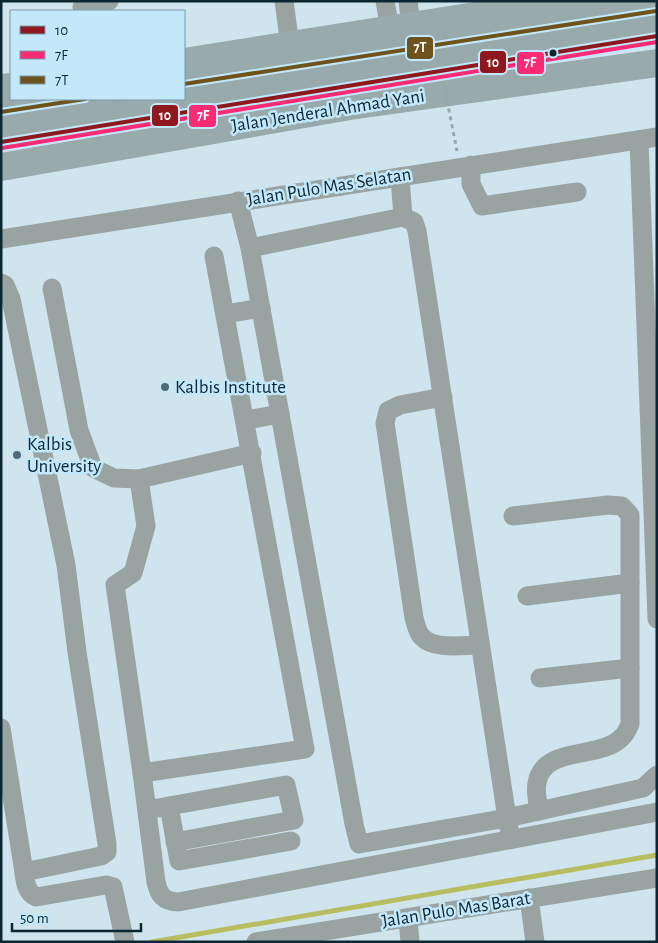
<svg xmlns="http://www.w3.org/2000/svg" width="658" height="943" viewBox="0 0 658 943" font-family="'Alegreya Sans',sans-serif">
<rect width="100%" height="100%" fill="#cfe4ed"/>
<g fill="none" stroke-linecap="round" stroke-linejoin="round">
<polyline stroke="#b9bd62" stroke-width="5" points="152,942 657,855"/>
<g stroke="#99a4a2" stroke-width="19">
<polyline points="284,1 290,45"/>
<polyline points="385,1 390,29"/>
<polyline points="408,1 411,26"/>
<polyline points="82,7 109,1"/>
<polyline points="91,104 125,99"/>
<polyline points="639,140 657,619"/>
<polyline points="471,165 471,184 482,206 577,192"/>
<polyline points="400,177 403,217"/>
<polyline points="238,201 250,248 354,824 359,844 507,818 417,231 414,222 403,217 250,248"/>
<polyline points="1,239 657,137"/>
<path d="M214 256 305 749 142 773 156 882C159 895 163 901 178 902L657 812"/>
<path d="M1 283 5 285 11 299 66 565 77 652 107 844V852L101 856 24 872C25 881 26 893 36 897L106 885 113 887 125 942"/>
<polyline points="52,288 79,430 93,468 114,478 139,479"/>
<polyline points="225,314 261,308"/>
<path d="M443 397 400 405 388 411 385 423 414 618C416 624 417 632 422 637 434 650 463 645 480 645"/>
<polyline points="246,420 280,414"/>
<path d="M513 516 608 505 622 506 630 515V724C628 728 626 734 622 737 600 761 544 744 537 783 535 791 538 803 539 811"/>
<polyline points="527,596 630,583"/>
<polyline points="540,678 630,668"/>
<polyline points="1,728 24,872"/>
<polyline points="142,773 115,585 133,573 146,526 139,479 252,453"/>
<polyline points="169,806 179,861 291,841"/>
<polyline points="147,810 286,785 294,820 175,842"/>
<polyline points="509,828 507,818 643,788 657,775"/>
<polyline points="529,898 535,942"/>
<polyline points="408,918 410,942"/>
<polyline points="256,942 657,878"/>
</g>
<g stroke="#98aaac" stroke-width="28">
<polyline points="184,62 475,16 606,1"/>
<polyline points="1,88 11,87"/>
<polyline points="1,112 102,99"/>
<polyline points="1,136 152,110"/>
<polyline points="1,167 350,106 657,63"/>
</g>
<g stroke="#99a5a6" stroke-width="3" stroke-dasharray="4 4" stroke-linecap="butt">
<polyline points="429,11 431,20"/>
<polyline points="444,85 457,151"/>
</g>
<g stroke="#98aaac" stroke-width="28">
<polyline points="184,85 462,36 657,8"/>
<polyline points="152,110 657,31"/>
</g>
<g stroke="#c2e8fa" stroke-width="8">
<polyline id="bus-1" points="1,142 657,36"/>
</g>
<g stroke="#c2e8fa" stroke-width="8">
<polyline id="bus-2" points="2,148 657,42"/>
</g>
<g stroke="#c2e8fa" stroke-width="8">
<g id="bus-3">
<polyline points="184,84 656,11"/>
<polyline points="1,112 85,99"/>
</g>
</g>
<use href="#bus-1" stroke="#8e181e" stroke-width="4"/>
<use href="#bus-2" stroke="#fa2b75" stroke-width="4"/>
<use href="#bus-3" stroke="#6e531c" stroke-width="4"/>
</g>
<circle fill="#0c2732" stroke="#c2e8fa" stroke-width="2" cx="553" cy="53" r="4.5"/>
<g fill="#506973" stroke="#c2e8fa" stroke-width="2">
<circle cx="165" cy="387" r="5"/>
<circle cx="17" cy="455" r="5"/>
</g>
<g text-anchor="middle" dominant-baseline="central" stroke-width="5" stroke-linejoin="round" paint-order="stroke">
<g font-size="19" fill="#0c2732" stroke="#c2e8fa">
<text transform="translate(328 111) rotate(-9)">Jalan Jenderal Ahmad Yani</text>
<text transform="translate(329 187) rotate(-9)">Jalan Pulo Mas Selatan</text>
<text transform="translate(456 910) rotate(-9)">Jalan Pulo Mas Barat</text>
</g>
<g font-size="19" fill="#0c2732" stroke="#c2e8fa" text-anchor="start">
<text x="175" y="387">Kalbis Institute</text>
<text x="27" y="444">Kalbis<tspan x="27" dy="22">University</tspan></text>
</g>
</g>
<g stroke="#c2e8fa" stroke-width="2">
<rect x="406" y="36" width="28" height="24" rx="5" fill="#6e531c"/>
<rect x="479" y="50" width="28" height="24" rx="5" fill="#8e181e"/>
<rect x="516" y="51" width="29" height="24" rx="5" fill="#fa2b75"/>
<rect x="151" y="104" width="28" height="23" rx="5" fill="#8e181e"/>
<rect x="188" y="104" width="29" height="24" rx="5" fill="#fa2b75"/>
</g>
<g font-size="14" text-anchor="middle" font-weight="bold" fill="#fff">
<text x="420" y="52">7T</text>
<text x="493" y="67">10</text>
<text x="530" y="67">7F</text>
<text x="165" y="120">10</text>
<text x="203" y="120">7F</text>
</g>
<rect width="658" height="943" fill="none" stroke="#0c2732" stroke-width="5"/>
<rect x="10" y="10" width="175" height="90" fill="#c2e8fa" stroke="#799baa"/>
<rect x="20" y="26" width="25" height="8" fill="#8e181e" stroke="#799baa"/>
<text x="55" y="35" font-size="15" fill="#0c2732">10</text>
<rect x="20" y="51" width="25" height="8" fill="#fa2b75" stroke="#799baa"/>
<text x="55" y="60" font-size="15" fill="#0c2732">7F</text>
<rect x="20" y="76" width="25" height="8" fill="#6e531c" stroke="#799baa"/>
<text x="55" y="85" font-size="15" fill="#0c2732">7T</text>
<path d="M12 923v8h129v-8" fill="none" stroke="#0c2732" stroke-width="2.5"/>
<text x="20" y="923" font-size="15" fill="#0c2732" stroke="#c2e8fa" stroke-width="4" paint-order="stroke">50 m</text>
</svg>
